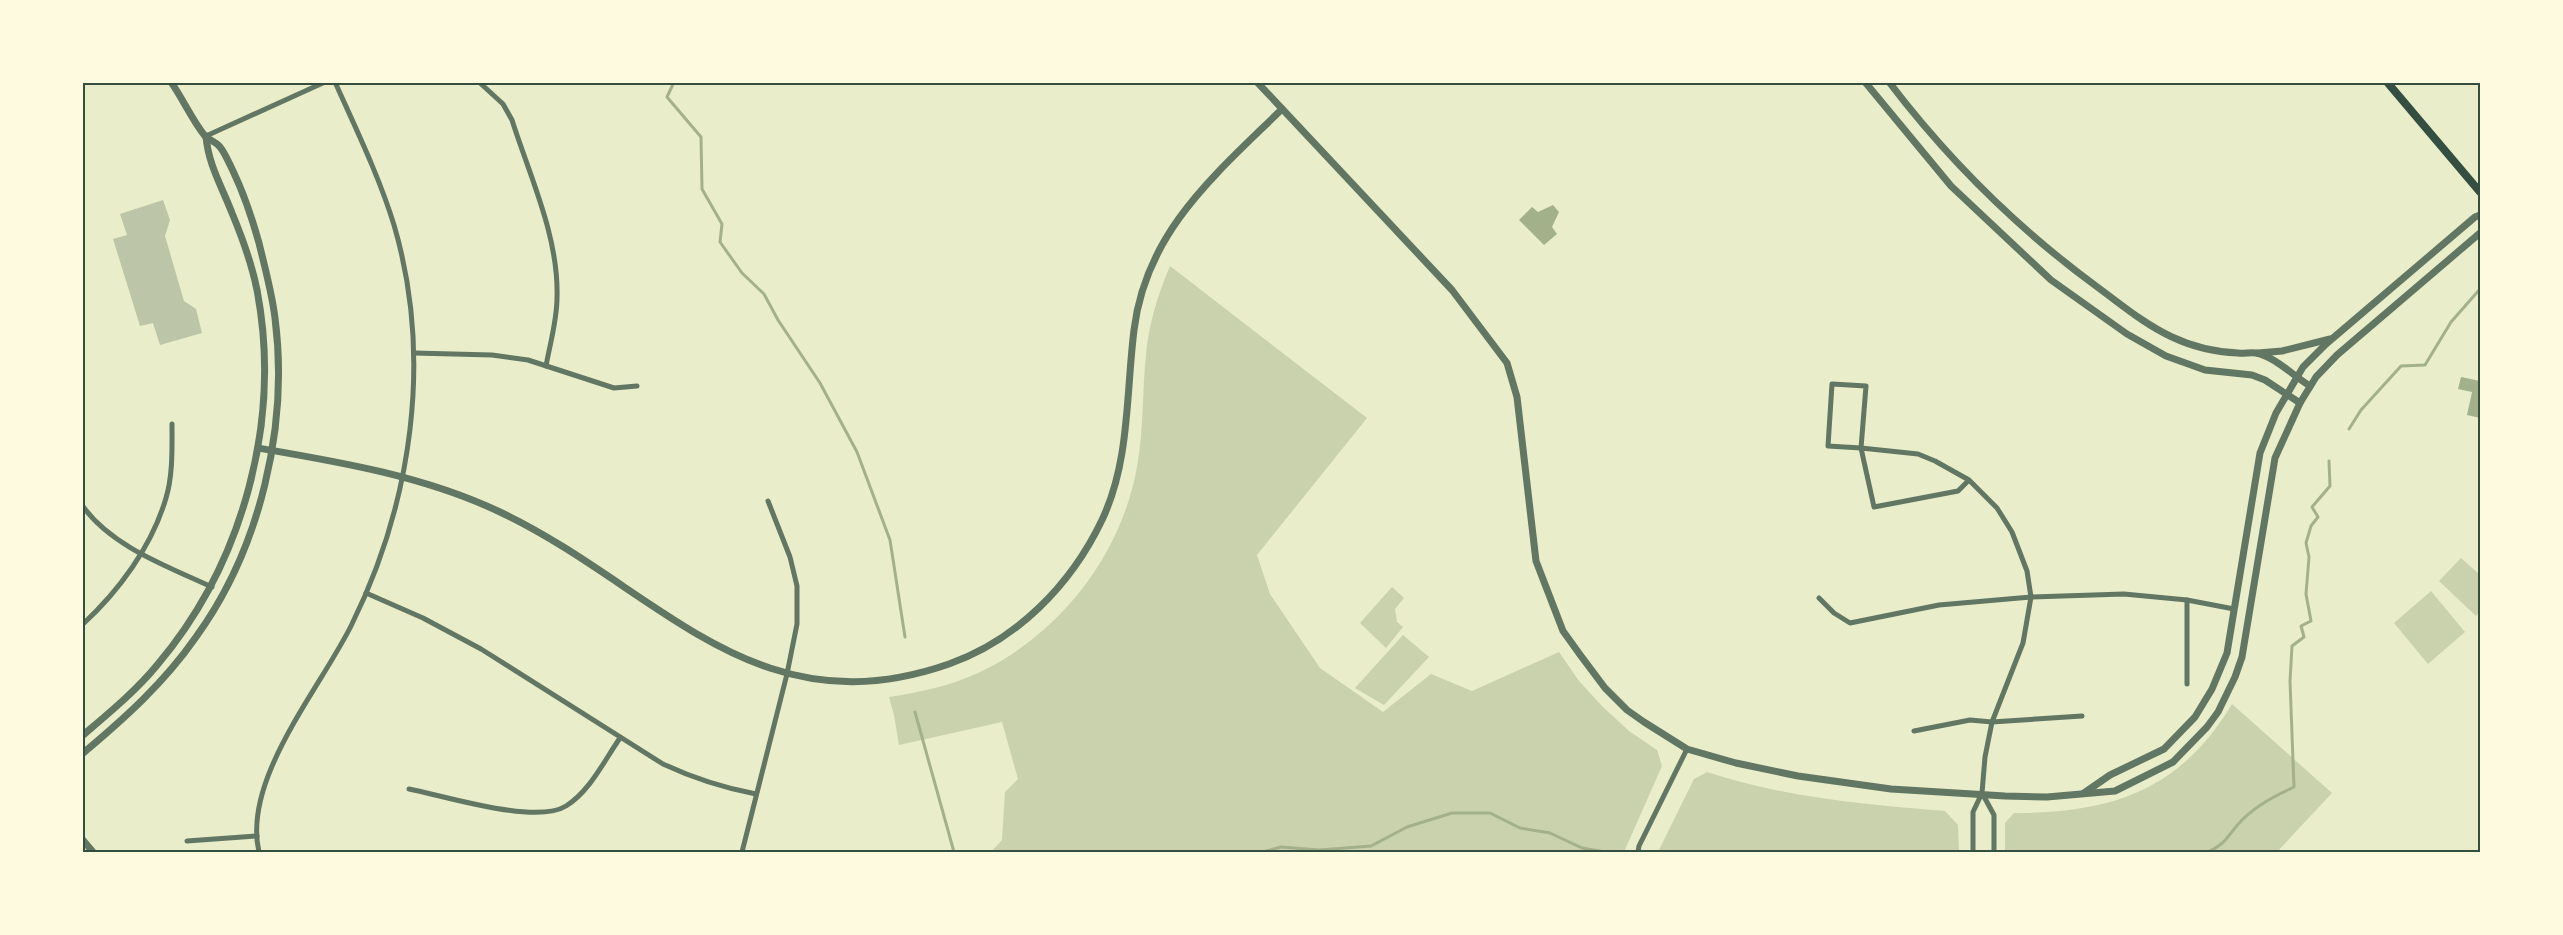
<svg xmlns="http://www.w3.org/2000/svg" width="2563" height="935" viewBox="0 0 2563 935" font-family="'Fira Sans Condensed',sans-serif">
<rect width="100%" height="100%" fill="#e9edc9"/>
<g fill="#cad2ad">
<path d="M1170 266 1367 418 1257 555 1270 594 1320 668 1383 712 1431 674 1472 691 1559 652 1579 681 1603 707 1629 731 1657 750 1662 766 1624 852H991L1002 840 1005 792 1018 779 1002 722 899 745 894 715 889 697C923 692 958 684 988 668 1065 628 1122 551 1137 467 1144 429 1142 391 1146 354 1149 323 1158 294 1170 266Z"/>
<polygon points="2461,558 2480,575 2480,611 2476,616 2439,581"/>
<polygon points="1392,587 1404,598 1395,609 1397,622 1403,627 1386,648 1360,623"/>
<polygon points="2431,591 2465,632 2428,664 2394,623"/>
<polygon points="1403,635 1429,657 1384,705 1355,688"/>
<path d="M2232 704 2332 793 2277 852H2005V823L2014 813C2111 813 2180 791 2232 704Z"/>
<path d="M1707 772C1783 797 1866 805 1945 811L1958 825 1959 852H1658L1694 779Z"/>
</g>
<g fill="#a3b18a">
<polygon points="1553,205 1559,212 1552,227 1557,234 1544,245 1519,220 1532,207 1538,212"/>
<polygon points="2461,377 2480,381 2480,418 2467,415 2472,392 2458,389"/>
</g>
<g fill="none" stroke-linecap="round" stroke-linejoin="round">
<g stroke="#a3b18a" stroke-width="3">
<polyline points="674,82 667,97 701,137 702,189 722,224 720,242 742,273 764,294 778,320 820,383 857,452 890,540 905,637"/>
<polyline points="2349,429 2361,410 2401,366 2425,365 2451,322 2480,289"/>
<polyline points="915,712 954,852"/>
<polyline points="1263,852 1281,847 1319,850 1371,846 1407,827 1452,813 1490,813 1520,828 1550,833 1582,848 1605,852"/>
<path d="M2208 852C2230 841 2227 835 2242 820 2257 805 2275 796 2294 787L2290 681 2292 646 2304 637 2301 626 2311 621 2306 594 2309 557 2306 543 2311 526 2318 517 2312 507 2330 486 2329 461"/>
</g>
</g>
<polygon fill="#bcc5a7" points="163,200 170,220 165,236 184,301 196,309 202,333 160,345 153,323 140,326 113,239 127,235 120,214"/>
<g fill="none" stroke-linecap="round" stroke-linejoin="round">
<g stroke="#617663" stroke-width="5">
<path d="M479 82 503 104 512 120C530 177 559 237 557 298 557 320 550 344 546 366"/>
<polyline points="206,136 325,82"/>
<polyline points="414,353 492,355 528,360 614,388 637,386"/>
<polygon points="1832,384 1866,386 1861,448 1828,446"/>
<polyline points="1969,480 1958,491 1874,507 1861,448 1918,454 1935,461 1969,480 1997,508 2012,532 2027,571 2031,597 2023,643 1992,722 1985,757 1982,793 1973,812 1973,852"/>
<path d="M82 505C110 546 169 567 212 587"/>
<path d="M366 593 423 618 481 649 663 764C693 778 724 788 756 794"/>
<polyline points="1819,598 1834,613 1850,623 1939,605 2031,597 2124,594 2187,600 2234,609"/>
<polyline points="2187,600 2187,684"/>
<path d="M82 625C119 591 152 546 166 498 173 475 172 448 172 424"/>
<polyline points="1914,731 1970,720 1992,722 2082,716"/>
<path d="M409 789C445 796 536 825 566 806 590 791 604 761 620 738"/>
<polyline points="1982,793 1994,815 1994,852"/>
<polyline points="187,841 257,836"/>
<path d="M259 852C242 780 319 690 351 626 412 503 433 358 394 225 379 176 356 129 335 82"/>
<polyline points="742,852 787,674 797,624 797,586 790,557 768,501"/>
<polyline points="1638,852 1639,846 1687,749"/>
</g>
<g stroke="#617663" stroke-width="7">
<polyline points="1257,82 1452,290 1507,363 1517,397 1536,561 1563,631 1581,656 1605,688 1627,710 1644,722 1687,749 1736,763 1798,776 1891,789 2005,796 2047,797 2115,791 2173,762 2207,727 2218,712 2235,677 2242,657 2275,458 2300,403 2316,377 2337,355 2480,233"/>
<polyline points="1865,82 1951,186 2051,280 2127,334 2166,356 2205,370 2252,375 2265,380 2300,403"/>
<path d="M1889 82C1950 162 2019 230 2100 289 2123 306 2146 325 2172 337 2193 347 2215 352 2238 353 2244 354 2250 352 2256 353 2276 357 2293 376 2310 386"/>
<polyline points="2258,353 2282,351 2330,339"/>
<path d="M258 448C340 462 424 476 500 512 658 587 754 732 949 664 1017 640 1071 585 1102 520 1130 461 1126 394 1134 330 1146 231 1216 174 1282 109"/>
<path d="M82 736C109 713 136 691 158 664 243 563 282 421 257 290 252 265 242 237 232 213 222 187 208 164 206 136"/>
<path d="M82 754C125 718 164 683 196 637 260 549 289 426 275 318 272 293 265 268 259 243 252 218 244 194 233 171 229 163 225 153 220 147 216 142 209 140 205 136 192 120 183 99 171 82"/>
<polyline points="2084,793 2110,775 2164,749 2195,717 2212,689 2227,653 2260,453 2276,413 2303,367 2326,344 2475,217 2480,215"/>
<polyline points="82,839 93,852"/>
</g>
<polyline stroke="#344e41" stroke-width="8" points="2387,82 2480,192"/>
</g>
<rect width="2563" height="935" fill="none" stroke="#fefae0" stroke-width="168"/>
<rect x="84" y="84" width="2395" height="767" fill="none" stroke="#344e41" stroke-width="2"/>
</svg>
